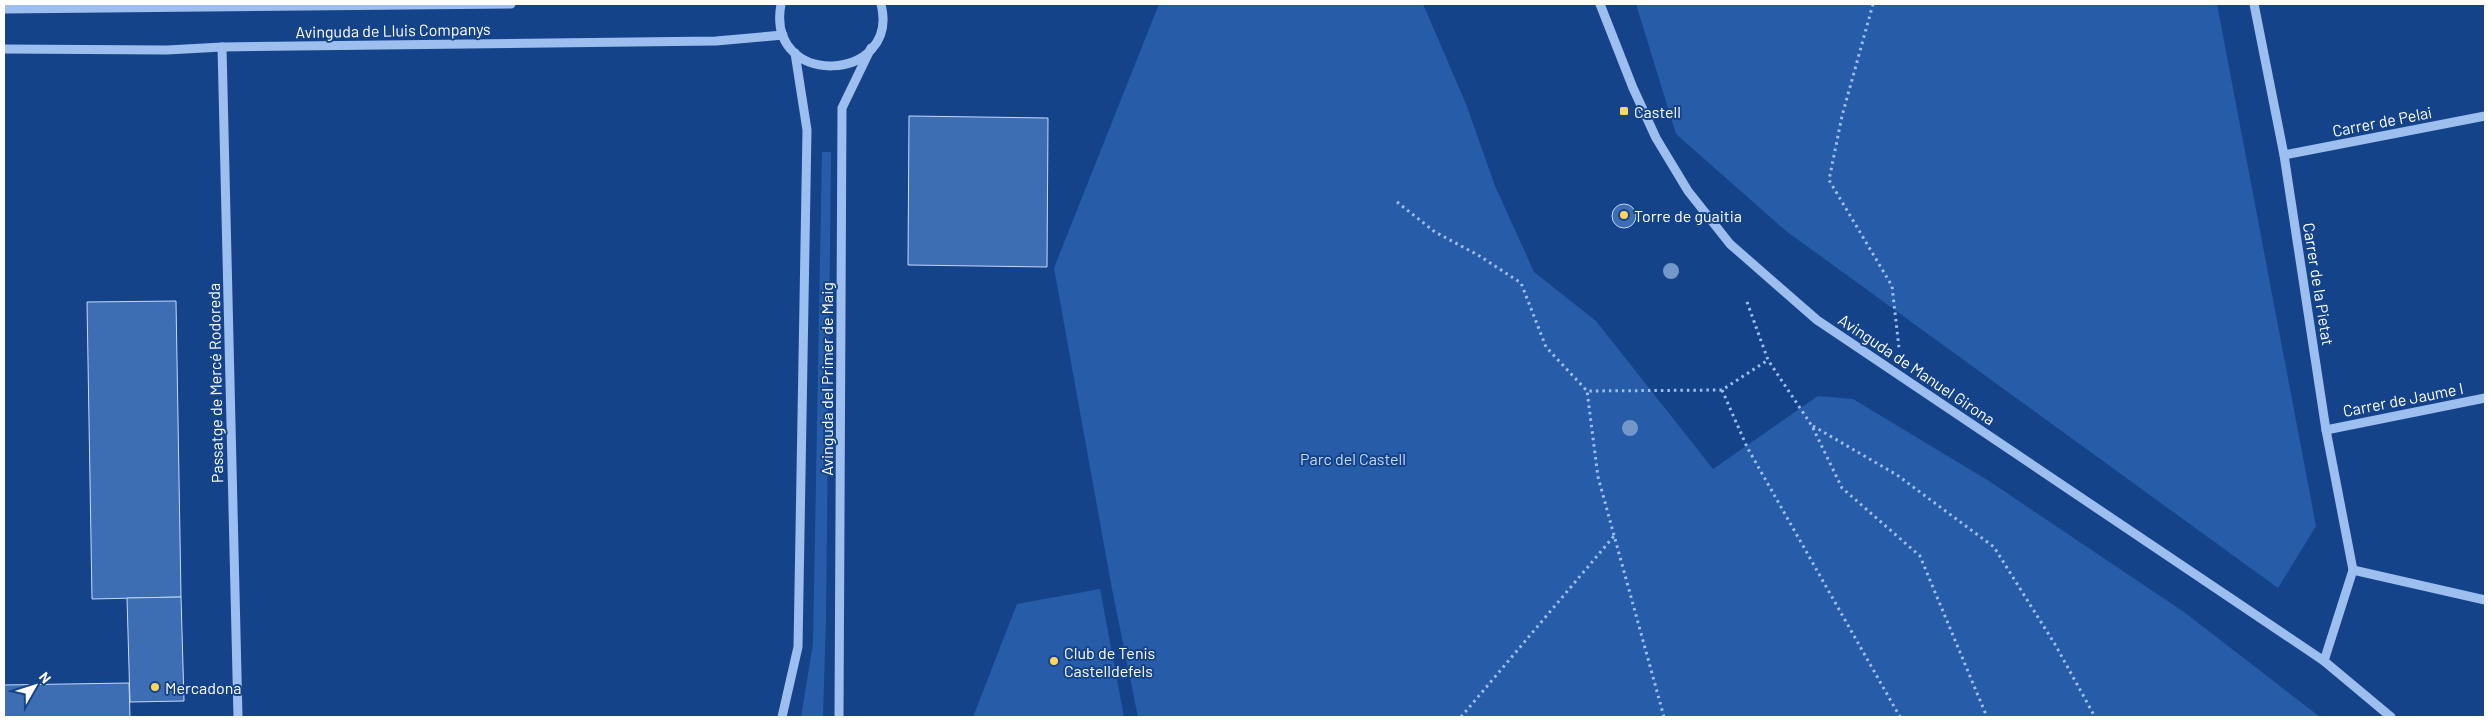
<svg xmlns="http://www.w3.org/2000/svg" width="2489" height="721" viewBox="0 0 2489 721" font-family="Barlow,sans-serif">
<rect width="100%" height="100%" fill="#15438a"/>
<g fill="#275ca9">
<polygon points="1159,4 1423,4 1466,104 1495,186 1534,272 1596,321 1713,469 1818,396 1853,399 1989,481 2184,612 2320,717 1138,717 1112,589 1054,268"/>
<polygon points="1636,4 2217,4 2316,526 2278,588 1786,231 1676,134"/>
<polygon points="822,152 831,152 826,618 823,717 801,717 813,644"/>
<polygon points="1100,589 1124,717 973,717 1017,604"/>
</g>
<g fill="#3d6db3" stroke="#c3dafb">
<polygon points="909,116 1048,118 1047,267 908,265"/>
<circle cx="1624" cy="216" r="12"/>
<polygon points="176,301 181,597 92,599 87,302"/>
<polygon points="181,597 184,701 130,702 127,598"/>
<polygon points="129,683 130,717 4,717 4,685"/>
</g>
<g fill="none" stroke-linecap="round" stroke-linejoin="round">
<g stroke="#9dbfef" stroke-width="3" stroke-dasharray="2.5 4" stroke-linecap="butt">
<polyline points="1873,4 1842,116 1829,180 1892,286 1899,348"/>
<polyline points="1397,202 1435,232 1478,255 1521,283 1546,347 1587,391"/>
<polyline points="1747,302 1768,360 1812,426 1842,488 1920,556 1987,717"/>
<polyline points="1722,390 1747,447 1900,717"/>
<polyline points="1813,426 1897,475 1994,547 2056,646 2095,717"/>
<polyline points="1461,717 1614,536"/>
<polyline points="1664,717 1598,477 1587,391 1722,390 1768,360"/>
</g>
<g stroke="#9dbfef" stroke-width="9">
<path d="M781 4C765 90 901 83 881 4"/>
<polyline points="1600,4 1633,88 1656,138 1688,191 1730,244 1817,320 2324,661 2391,717"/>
<polyline points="2254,4 2284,155 2326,430 2353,570 2324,661"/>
<polyline points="4,9 511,4"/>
<polyline points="222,47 238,717"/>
<polyline points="4,49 167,50 222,47 716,41 783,35"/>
<polyline points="2284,155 2485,116"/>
<polyline points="2326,430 2485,398"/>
<polyline points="2353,570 2485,600"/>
<polyline points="782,717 798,647 807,130 795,53"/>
<polyline points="839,717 842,108 871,48"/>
</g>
</g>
<g fill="#7596c8">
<circle cx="1671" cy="271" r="8"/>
<circle cx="1630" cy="428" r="8"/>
</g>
<g fill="#ffd65b" stroke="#15438a" stroke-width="2">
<rect x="1619" y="106" width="10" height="10" rx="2.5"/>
<circle cx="1624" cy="215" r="5"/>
<circle cx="1054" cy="661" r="5"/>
<circle cx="155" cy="687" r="5"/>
</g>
<g text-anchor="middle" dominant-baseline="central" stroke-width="4" stroke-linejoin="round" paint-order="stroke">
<g font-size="16" fill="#fff" stroke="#15438a">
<text transform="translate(393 30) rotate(-1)">Avinguda de Lluis Companys</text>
<text transform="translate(2382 121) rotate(-11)">Carrer de Pelai</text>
<text transform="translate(2319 284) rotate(81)">Carrer de la Pietat</text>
<text transform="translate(1917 369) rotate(34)">Avinguda de Manuel Girona</text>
<text transform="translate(826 379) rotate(-90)">Avinguda del Primer de Maig</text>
<text transform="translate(215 383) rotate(-91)">Passatge de Mercé Rodoreda</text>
<text transform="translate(2403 399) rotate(-11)">Carrer de Jaume I</text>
</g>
<g font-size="16" fill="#fff" stroke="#15438a" text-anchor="start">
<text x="1634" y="111">Castell</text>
<text x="1634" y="215">Torre de guaitia</text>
<text x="1064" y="652">Club de Tenis<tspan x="1064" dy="18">Castelldefels</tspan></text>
<text x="165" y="687">Mercadona</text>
</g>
<g font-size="16" fill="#c3dafb" stroke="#15438a">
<text x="1353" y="458">Parc del Castell</text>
</g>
</g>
<rect width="2489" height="721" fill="none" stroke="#ffffff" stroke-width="10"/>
<g transform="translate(35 686) rotate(51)" stroke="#15438a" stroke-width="4" paint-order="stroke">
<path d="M0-4L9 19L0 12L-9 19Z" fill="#ffffff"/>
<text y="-8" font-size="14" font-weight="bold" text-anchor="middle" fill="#ffffff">N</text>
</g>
</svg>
